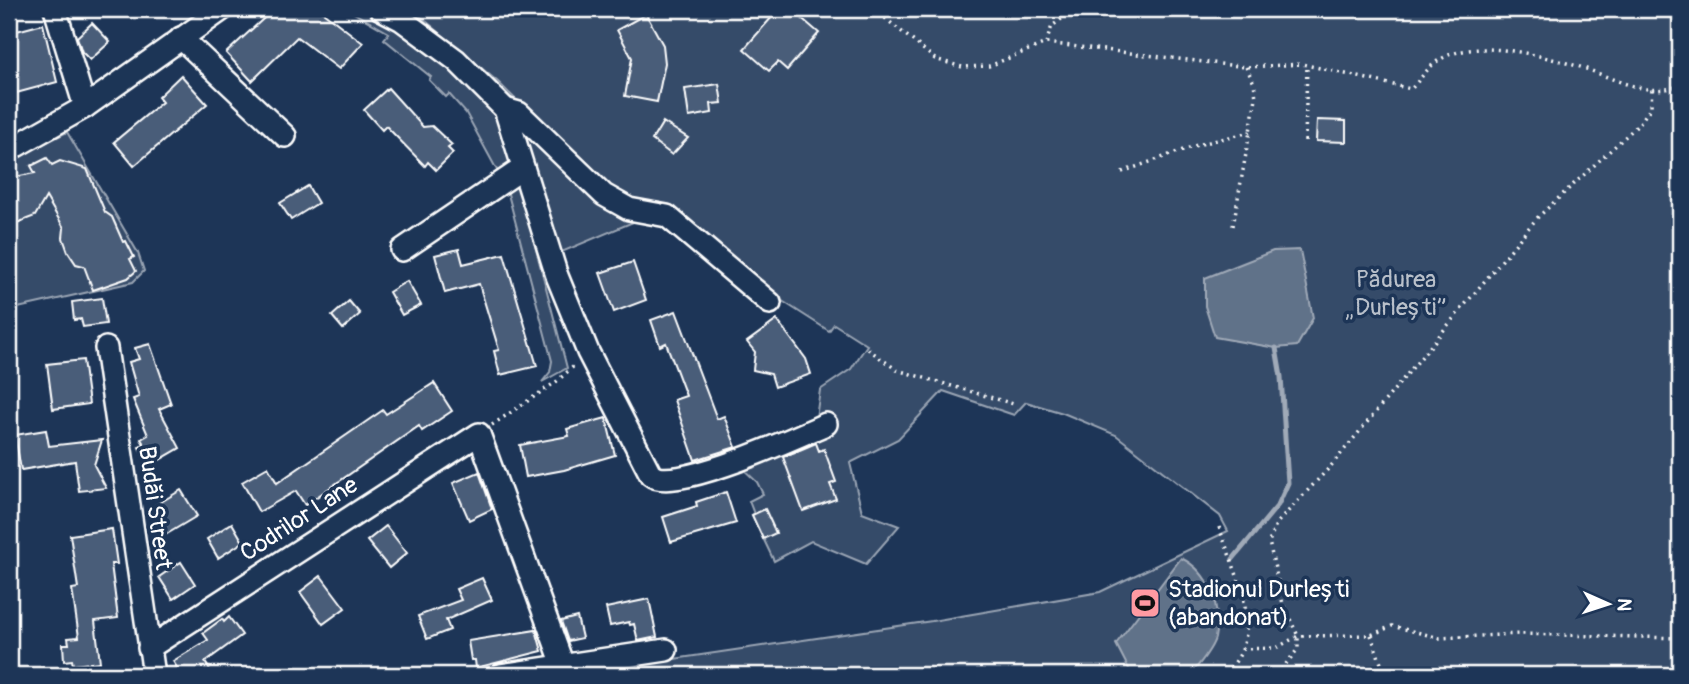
<svg xmlns="http://www.w3.org/2000/svg" width="1689" height="684" viewBox="0 0 1689 684" font-family="Pangolin,sans-serif">
<rect width="100%" height="100%" fill="#1d3557"/>
<filter id="ink" filterUnits="userSpaceOnUse"><feTurbulence type="fractalNoise" baseFrequency=".0143" numOctaves="2"/><feDisplacementMap in="SourceGraphic" scale="14" xChannelSelector="R" yChannelSelector="G"/><feConvolveMatrix kernelMatrix="1 2 1 2 8 2 1 2 1" color-interpolation-filters="sRGB"/></filter>
<g filter="url(#ink)">
<g fill="#364b69" stroke="#9aa5b4" stroke-width="2">
<polygon points="347,9 369,9 386,17 453,65 499,117 517,166 498,172 466,113 449,94 446,97 429,80 431,77 384,39 389,33"/>
<polygon points="405,9 1680,9 1680,675 566,675 932,621 1100,592 1228,531 1220,516 1116,435 1063,413 1026,402 1014,415 943,391 898,439 850,463 862,512 899,526 866,564 811,541 774,561 752,515 754,514 749,501 763,494 757,482 741,467 816,418 820,390 851,369 867,345 834,324 829,331 603,186 498,82 420,16"/>
<polygon points="517,124 638,220 557,254"/>
<polygon points="67,132 138,253 144,271 133,282 9,310 9,161"/>
<polygon points="519,184 567,368 542,382 550,372 552,361 507,190"/>
</g>
<g fill="#617289" stroke="#a0aab8" stroke-width="2">
<polygon points="1300,250 1313,318 1297,346 1276,348 1215,337 1205,306 1205,278 1273,251"/>
<path d="M1181 558C1210 572 1222 607 1215 638 1212 650 1198 665 1191 675H1132L1116 644Z"/>
</g>
<g fill="none" stroke-linecap="round" stroke-linejoin="round">
<polyline stroke="#a0aab8" stroke-width="5" points="1233,559 1278,505 1288,483 1281,377 1276,348"/>
</g>
<g fill="#4a5d79" stroke="#fff" stroke-width="2">
<polygon points="274,9 319,9 363,43 339,69 297,37 252,81 226,53"/>
<polygon points="779,9 791,9 819,33 787,70 778,62 769,71 744,49"/>
<polygon points="646,14 663,45 665,63 657,102 625,96 632,58 617,30"/>
<polygon points="92,23 110,42 90,60 82,52 77,37"/>
<polygon points="43,24 57,82 9,95 9,33"/>
<polygon points="181,75 207,104 134,166 114,142 162,102 158,97"/>
<polygon points="719,84 722,103 711,104 712,113 689,117 685,89"/>
<polygon points="388,88 423,127 432,126 452,145 448,148 453,153 436,170 428,162 425,166 386,126 382,130 364,110"/>
<polygon points="1317,120 1346,121 1346,142 1316,141"/>
<polygon points="663,122 688,138 672,155 652,140"/>
<polygon points="47,158 52,165 60,161 87,169 105,212 112,217 123,242 126,241 134,257 130,259 136,271 128,278 93,290 84,266 76,264 68,252 63,238 64,228 46,197 35,216 9,226 9,178 35,173 31,166"/>
<polygon points="308,186 318,203 291,220 280,203"/>
<polygon points="459,249 463,264 504,254 537,366 500,375 494,351 499,350 479,284 445,293 435,255"/>
<polygon points="633,262 646,300 614,312 600,273"/>
<polygon points="407,281 421,305 402,315 389,292"/>
<polygon points="102,298 106,324 83,327 81,319 74,320 72,302"/>
<polygon points="349,301 360,314 343,329 332,316"/>
<polygon points="676,311 717,419 724,416 736,447 695,460 674,400 686,396 666,343 660,346 651,320"/>
<polygon points="777,320 806,359 811,374 775,387 771,374 753,370 755,352 747,342"/>
<polygon points="150,344 171,404 159,409 180,448 149,466 139,447 144,444 141,439 148,435 133,399 139,397 129,362 139,359 135,348"/>
<polygon points="83,360 89,404 53,409 47,364"/>
<polygon points="434,383 452,411 422,431 419,426 305,505 296,491 259,512 242,482 268,467 277,483 383,410 386,414"/>
<polygon points="606,418 615,455 564,470 526,477 520,445 569,436 567,429"/>
<polygon points="46,430 49,446 102,440 94,465 106,488 79,491 75,461 21,470 15,435"/>
<polygon points="816,443 819,451 824,449 836,482 830,484 836,499 803,511 783,457"/>
<polygon points="479,472 492,509 469,520 453,483"/>
<polygon points="181,490 197,516 167,534 151,508"/>
<polygon points="726,492 736,523 671,542 663,517 697,506 696,502"/>
<polygon points="765,509 776,533 763,539 752,515"/>
<polygon points="232,523 243,542 218,558 207,539"/>
<polygon points="386,526 407,553 389,568 367,541"/>
<polygon points="112,529 117,564 111,564 118,618 95,621 100,662 73,665 72,660 64,661 63,644 69,644 68,638 79,637 72,589 78,588 70,535"/>
<polygon points="181,562 195,584 173,599 159,577"/>
<polygon points="321,576 345,608 323,624 300,592"/>
<polygon points="482,578 492,600 446,620 450,630 427,639 418,616 461,600 456,589"/>
<polygon points="649,599 657,637 638,641 634,624 630,625 629,622 610,626 606,608"/>
<polygon points="229,617 242,635 205,662 213,675 181,675 173,661 208,640 203,633 222,619 224,622"/>
<polygon points="577,617 582,638 568,641 561,621"/>
<polygon points="536,630 542,651 476,668 475,660 471,660 468,641"/>
</g>
<g fill="none" stroke-linecap="round" stroke-linejoin="round">
<g stroke="#fff" stroke-width="26">
<g id="minor">
<polyline points="55,9 85,107"/>
<path d="M381 9 402 20 456 60 505 109 557 276 588 352 651 475C673 494 798 436 826 424"/>
<polyline points="181,38 285,136"/>
<polyline points="505,109 519,113 604,195 629,209 667,216 770,303"/>
<polyline points="9,150 85,107 223,9"/>
<polyline points="402,250 523,168"/>
<polyline points="106,348 154,675"/>
<polyline points="149,648 479,434 563,665"/>
<polyline points="501,675 666,650"/>
</g>
</g>
<g stroke="#fff" stroke-width="3.5" stroke-dasharray="2 5" stroke-linecap="butt">
<path d="M874 9 935 59 962 67 989 66 1046 43 1246 67 1302 64 1411 89C1420 80 1429 65 1441 59 1476 38 1540 55 1577 66 1608 75 1648 100 1680 85"/>
<polyline points="1046,43 1052,26 1075,9"/>
<polyline points="1305,141 1307,65"/>
<polyline points="1122,172 1197,145 1250,132"/>
<polyline points="1233,226 1256,98 1254,83 1246,67"/>
<polyline points="868,349 897,370 1017,405"/>
<polyline points="492,425 556,382 574,366"/>
<path d="M1219 527C1231 562 1258 614 1241 652 1237 660 1231 668 1226 675"/>
<polyline points="1371,635 1385,675"/>
<polyline points="1242,649 1276,648 1298,636 1371,635 1392,626 1440,638 1520,634 1680,638"/>
<polyline points="1277,675 1298,649 1298,636 1283,604 1269,542 1276,524 1330,467 1537,218 1639,124 1651,107 1652,87"/>
</g>
<use href="#minor" stroke="#1d3557" stroke-width="21"/>
</g>
</g>
<defs>
<g id="stadium-square" transform="scale(1.575)"><rect x="-9" y="-9" width="18" height="18" rx="4" fill="#ff9aa2" stroke="#1d3557"/><path d="M0-5a6.5 5 0 1 0 0 10a6.5 5 0 1 0 0-10ZM-3.5-1.8h7v3.6h-7Z" fill="#111"/></g>
</defs>
<g fill-rule="evenodd">
<use href="#stadium-square" x="1145" y="603"/>
</g>
<g text-anchor="middle" dominant-baseline="central" stroke-width="7" stroke-linejoin="round" paint-order="stroke">
<g font-size="24" fill="#b9c0ca" stroke="#1d3557">
<text x="1396" y="279">Pădurea<tspan x="1396" dy="28">„Durlești”</tspan></text>
</g>
<g font-size="24" fill="#fff" stroke="#1d3557">
<text transform="translate(155 508) rotate(82)">Budăi Street</text>
<text transform="translate(299 519) rotate(-33)">Codrilor Lane</text>
</g>
<g font-size="24" fill="#fff" stroke="#1d3557" text-anchor="start">
<text x="1168" y="589">Stadionul Durlești<tspan x="1168" dy="28">(abandonat)</tspan></text>
</g>
</g>
<rect width="1689" height="684" fill="none" stroke="#1d3557" stroke-width="35"/>
<rect x="18" y="18" width="1654" height="649" fill="none" stroke="#fff" stroke-width="2.5" filter="url(#ink)"/>
<g transform="translate(1608 604) rotate(93)" stroke="#1d3557" stroke-width="5" paint-order="stroke">
<path d="M0-5L12 26L0 18L-12 26Z" fill="#ffffff"/>
<text y="-10" font-size="19" font-weight="bold" text-anchor="middle" fill="#ffffff">N</text>
</g>
</svg>
